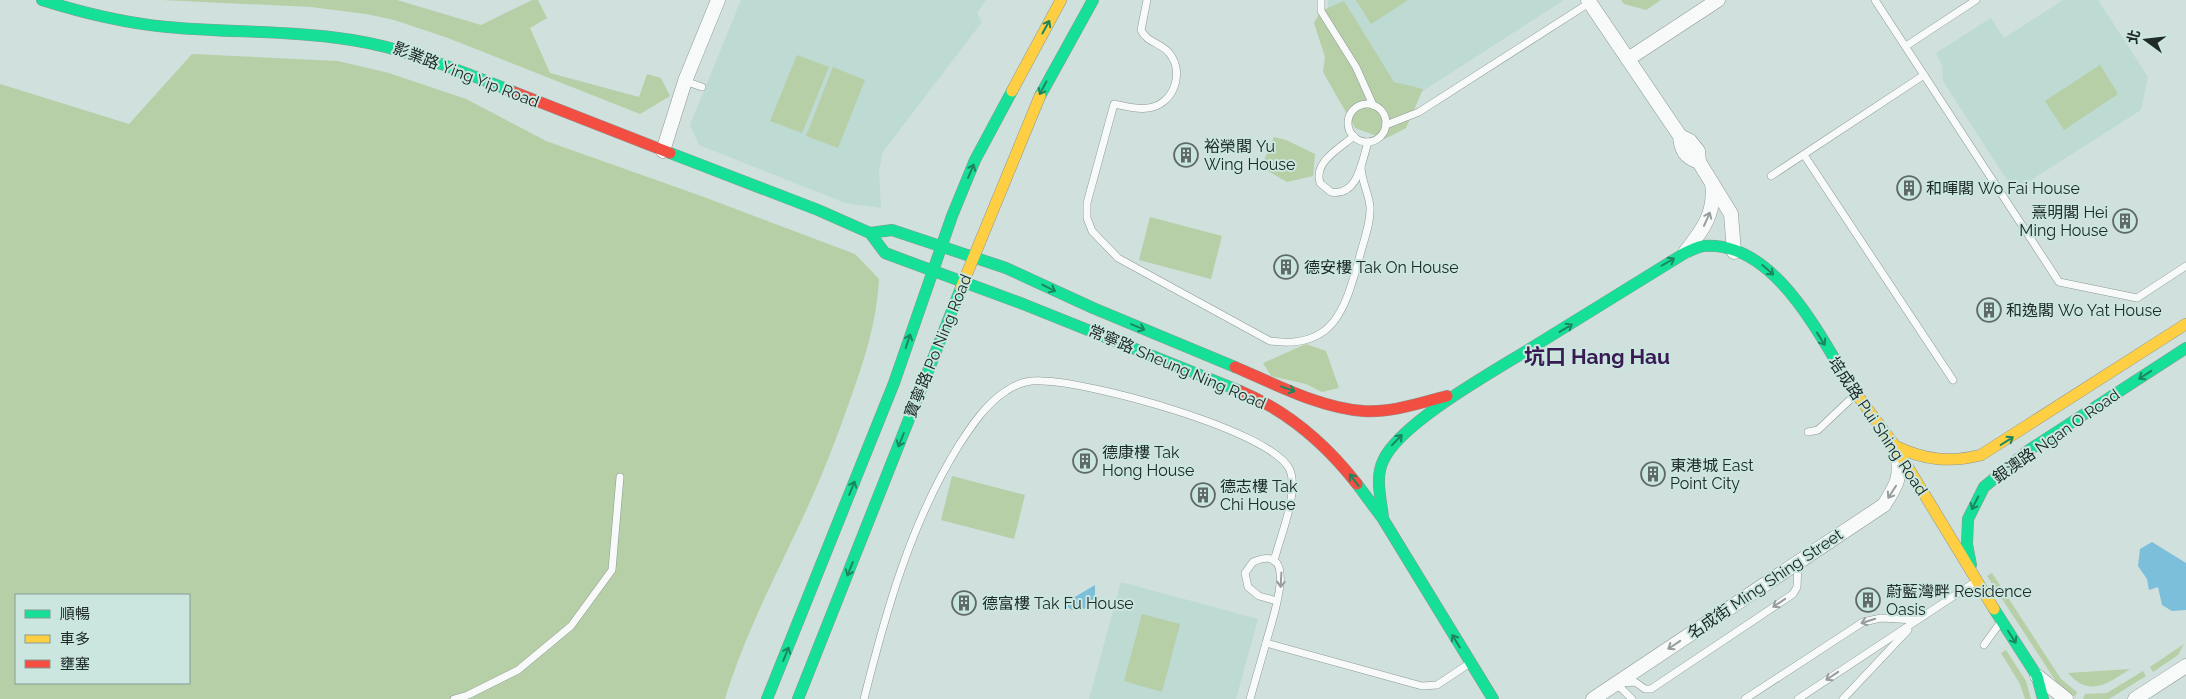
<svg xmlns="http://www.w3.org/2000/svg" width="2186" height="699" viewBox="0 0 2186 699" font-family="Raleway,'Noto Sans TC',sans-serif">
<rect width="100%" height="100%" fill="#d0e0dc"/>
<g fill="#bddad3">
<polygon points="741,0 986,0 977,13 982,22 882,153 879,173 881,208 845,203 699,145 690,125"/>
<polygon points="1328,0 1564,0 1409,100 1328,9"/>
<polygon points="2063,0 2098,0 2148,77 2141,110 2014,191 1943,81 1942,65 1936,53 1991,18 2004,38"/>
<polygon points="1121,582 1258,619 1236,699 1089,699"/>
</g>
<g fill="#b6cfa6" fill-rule="evenodd">
<polygon points="162,0 397,0 481,25 532,0 538,0 547,18 530,28 550,73 639,97 647,74 661,78 670,96 640,114 448,38 394,20 366,14 311,7"/>
<polygon points="1356,0 1408,0 1371,24"/>
<polygon points="1621,0 1661,0 1646,10 1624,4"/>
<polygon points="1344,1 1394,82 1423,89 1406,128 1385,139 1355,128 1323,72 1325,57 1314,23 1321,11"/>
<path d="M192 54 338 61 389 73 466 99 546 141 704 197 855 254 879 279C876 325 865 358 850 400 836 440 821 479 803 517 775 577 744 636 725 699H0V84L129 124ZM16 595H189V683H16Z"/>
<polygon points="797,55 829,67 802,133 770,121"/>
<polygon points="2100,65 2118,94 2064,130 2045,101"/>
<polygon points="833,67 865,80 838,148 806,136"/>
<polygon points="1274,137 1286,140 1315,154 1313,176 1287,182 1261,167"/>
<polygon points="1150,217 1222,236 1211,279 1139,260"/>
<polygon points="1306,344 1326,351 1339,388 1322,392 1306,384 1271,376 1263,363"/>
<polygon points="952,476 1025,495 1014,539 941,520"/>
<polygon points="1992,573 2061,679 2077,692 2075,697 2057,683 1987,576"/>
<polygon points="1142,614 1180,624 1162,692 1124,681"/>
<polygon points="2184,644 2178,655 2153,672 2150,667"/>
<polygon points="2006,650 2026,681 2031,699 2025,699 2020,684 2001,653"/>
<path d="M2130 669C2108 683 2090 698 2068 673Z"/>
<polygon points="2143,671 2146,676 2109,699 2083,699 2085,694 2107,693"/>
</g>
<g fill="#7bbfda">
<polygon points="2152,542 2186,563 2186,610 2172,611 2162,605 2158,587 2149,590 2147,579 2138,566 2140,549"/>
<polygon points="1095,585 1095,597 1084,609 1072,610 1063,604"/>
</g>
<g fill="none" stroke-linecap="round" stroke-linejoin="round">
<g stroke="#8c9896" stroke-width="8">
<g id="lane">
<path d="M1147 0 1141 30C1147 43 1162 43 1170 54 1185 74 1173 105 1148 108 1137 110 1125 106 1114 104L1087 203V218L1092 231 1118 258 1270 341C1334 350 1345 309 1359 259 1363 242 1371 224 1370 207 1369 193 1361 181 1361 166"/>
<polyline points="1321,0 1321,11 1356,67 1373,105"/>
<polyline points="1875,0 2059,282 2137,298 2186,266"/>
<polyline points="1906,46 1976,0"/>
<polyline points="685,81 702,87"/>
<circle cx="1367" cy="123" r="19"/>
<polyline points="1386,125 1419,112 1589,3"/>
<path d="M1354 136C1340 148 1313 162 1320 183L1331 192C1358 197 1362 161 1368 142"/>
<polyline points="1804,155 1953,380"/>
<polyline points="1771,176 1924,75"/>
<polyline points="1808,432 1818,430 1856,394"/>
<path d="M1277 601 1259 596 1248 587 1245 573 1253 562C1303 540 1270 625 1266 643L1422 686 1437 685 1470 663"/>
<polyline points="1984,645 2000,623"/>
<polyline points="1622,683 1635,682 1645,689 1651,689 1793,594 1797,587 1798,563"/>
<polyline points="1612,687 1621,688 1632,699"/>
<polyline points="454,699 468,695 518,670 571,626 612,570 620,477"/>
<path d="M864 699C886 611 911 522 959 445 972 425 986 404 1006 391 1016 384 1029 380 1042 381 1086 381 1272 430 1290 470 1299 493 1280 537 1274 561"/>
<polyline points="1250,699 1266,643"/>
<polyline points="1745,699 1863,622 1881,618 1916,620"/>
<polyline points="1798,699 1975,582"/>
<polyline points="1843,699 1908,630"/>
</g>
</g>
<g stroke="#8c9896" stroke-width="15">
<g id="street">
<path d="M1588 0 1680 136C1681 150 1685 157 1699 162"/>
<polyline points="1628,59 1718,0"/>
<polyline points="1680,136 1690,141 1698,151 1699,162 1731,214 1734,252"/>
<polyline points="663,151 685,81 718,0"/>
<path d="M1686 251C1703 230 1716 212 1712 183"/>
<polyline points="2037,676 2066,699"/>
<path d="M1593 699 1884 505C1896 486 1902 477 1897 454"/>
<polyline points="2135,699 2186,666"/>
</g>
</g>
<g stroke="#8c9896" stroke-width="12">
<g id="fast">
<path d="M42 0C83 13 125 23 167 27 229 33 291 30 352 40 409 49 460 71 514 92"/>
<polyline points="1040,96 1093,0"/>
<polyline points="670,153 818,210 870,233 885,253 1023,304 1240,391"/>
<polyline points="870,233 892,230 1006,268 1093,308 1235,367"/>
<polyline points="1357,484 1383,519 1493,699"/>
<path d="M1383 517C1381 500 1375 477 1383 461 1400 422 1498 369 1536 345 1586 314 1635 284 1685 253 1690 251 1697 247 1703 246 1775 240 1820 337 1852 388"/>
<polyline points="1971,565 1967,544 1968,519 1984,487 2029,450 2186,348"/>
<polyline points="1994,609 2037,676 2043,699"/>
<polyline points="767,699 894,383 952,216 975,160 1012,91"/>
<polyline points="798,699 961,288"/>
</g>
</g>
<g stroke="#8c9896" stroke-width="12">
<g id="slow">
<polyline points="1012,91 1061,0"/>
<polyline points="961,288 1040,96"/>
<polyline points="1852,388 1895,446 1994,609"/>
<path d="M1895 446C1924 460 1950 463 1981 455L2186 324"/>
</g>
</g>
<g stroke="#8c9896" stroke-width="12">
<g id="jam">
<polyline points="514,92 670,153"/>
<path d="M1235 367C1275 384 1320 408 1363 411 1391 413 1420 403 1447 396"/>
<path d="M1240 391C1288 411 1325 443 1357 484"/>
</g>
</g>
<use href="#lane" stroke="#f8fafa" stroke-width="7"/>
<use href="#street" stroke="#f8fafa" stroke-width="14"/>
<use href="#fast" stroke="#16e098" stroke-width="11"/>
<use href="#slow" stroke="#ffcf43" stroke-width="11"/>
<use href="#jam" stroke="#f24e42" stroke-width="11"/>
</g>
<defs><path id="oneway-shaft" d="M-6 0H5M1.5-3L5.5 0L1.5 3" fill="none" stroke-width="1.6" stroke-linecap="round" stroke-linejoin="round" transform="scale(1.25)"/></defs>
<g stroke="#1b8660">
<use href="#oneway-shaft" transform="translate(1046 27) rotate(-61)"/>
<use href="#oneway-shaft" transform="translate(1043 88) rotate(118)"/>
<use href="#oneway-shaft" transform="translate(971 171) rotate(-67)"/>
<use href="#oneway-shaft" transform="translate(1668 262) rotate(-30)"/>
<use href="#oneway-shaft" transform="translate(1768 270) rotate(41)"/>
<use href="#oneway-shaft" transform="translate(1049 288) rotate(27)"/>
<use href="#oneway-shaft" transform="translate(1138 327) rotate(23)"/>
<use href="#oneway-shaft" transform="translate(1566 328) rotate(-31)"/>
<use href="#oneway-shaft" transform="translate(1821 339) rotate(58)"/>
<use href="#oneway-shaft" transform="translate(908 341) rotate(-72)"/>
<use href="#oneway-shaft" transform="translate(2145 375) rotate(147)"/>
<use href="#oneway-shaft" transform="translate(1288 389) rotate(20)"/>
<use href="#oneway-shaft" transform="translate(901 440) rotate(112)"/>
<use href="#oneway-shaft" transform="translate(1397 440) rotate(-46)"/>
<use href="#oneway-shaft" transform="translate(2007 441) rotate(-32)"/>
<use href="#oneway-shaft" transform="translate(1354 480) rotate(-127)"/>
<use href="#oneway-shaft" transform="translate(852 488) rotate(-68)"/>
<use href="#oneway-shaft" transform="translate(1975 503) rotate(117)"/>
<use href="#oneway-shaft" transform="translate(850 569) rotate(112)"/>
<use href="#oneway-shaft" transform="translate(2012 637) rotate(57)"/>
<use href="#oneway-shaft" transform="translate(1456 641) rotate(-121)"/>
<use href="#oneway-shaft" transform="translate(786 654) rotate(-68)"/>
</g>
<g stroke="#979d9c">
<use href="#oneway-shaft" transform="translate(1707 219) rotate(-66)"/>
<use href="#oneway-shaft" transform="translate(1892 492) rotate(123)"/>
<use href="#oneway-shaft" transform="translate(1281 580) rotate(93)"/>
<use href="#oneway-shaft" transform="translate(1779 603) rotate(146)"/>
<use href="#oneway-shaft" transform="translate(1868 621) rotate(162)"/>
<use href="#oneway-shaft" transform="translate(1674 645) rotate(146)"/>
<use href="#oneway-shaft" transform="translate(1832 676) rotate(146)"/>
</g>
<defs>
<g id="building-ring" transform="scale(1.25)"><circle r="9.5" fill="#cae6df" stroke="#5e6a67" stroke-width="1.5"/><path d="M-4-6H4V6H1V3H-1V6H-4ZM-2.5-4.3h1.7v1.8h-1.7ZM.8-4.3h1.7v1.8H.8ZM-2.5-1h1.7V.8h-1.7ZM.8-1h1.7V.8H.8Z" fill="#5e6a67"/></g>
</defs>
<g fill-rule="evenodd">
<use href="#building-ring" x="1186" y="155"/>
<use href="#building-ring" x="1909" y="188"/>
<use href="#building-ring" x="2125" y="221"/>
<use href="#building-ring" x="1286" y="267"/>
<use href="#building-ring" x="1989" y="310"/>
<use href="#building-ring" x="1085" y="461"/>
<use href="#building-ring" x="1653" y="474"/>
<use href="#building-ring" x="1203" y="495"/>
<use href="#building-ring" x="1868" y="600"/>
<use href="#building-ring" x="964" y="603"/>
</g>
<g text-anchor="middle" dominant-baseline="central" stroke-width="4" stroke-linejoin="round" paint-order="stroke">
<g font-size="16" fill="#202b28" stroke="#cae6df">
<text transform="translate(466 75) rotate(21)">影業路 Ying Yip Road</text>
<text transform="translate(938 346) rotate(-68)">寶寧路 Po Ning Road</text>
<text transform="translate(1177 367) rotate(23)">常寧路 Sheung Ning Road</text>
<text transform="translate(1878 426) rotate(56)">培成路 Pui Shing Road</text>
<text transform="translate(2056 436) rotate(-35)">銀澳路 Ngan O Road</text>
<text transform="translate(1765 584) rotate(-34)">名成街 Ming Shing Street</text>
</g>
<g font-size="16" fill="#202b28" stroke="#cae6df" text-anchor="start">
<text x="1204" y="146">裕榮閣 Yu<tspan x="1204" dy="18">Wing House</tspan></text>
<text x="1926" y="188">和暉閣 Wo Fai House</text>
<text x="2108" y="212" text-anchor="end">熹明閣 Hei<tspan x="2108" dy="18">Ming House</tspan></text>
<text x="1304" y="267">德安樓 Tak On House</text>
<text x="2006" y="310">和逸閣 Wo Yat House</text>
<text x="1102" y="452">德康樓 Tak<tspan x="1102" dy="18">Hong House</tspan></text>
<text x="1670" y="465">東港城 East<tspan x="1670" dy="18">Point City</tspan></text>
<text x="1220" y="486">德志樓 Tak<tspan x="1220" dy="18">Chi House</tspan></text>
<text x="1886" y="591">蔚藍灣畔 Residence<tspan x="1886" dy="18">Oasis</tspan></text>
<text x="982" y="603">德富樓 Tak Fu House</text>
</g>
<g font-size="21" font-weight="bold" fill="#391b54" stroke="#cae6df">
<text x="1597" y="356">坑口 Hang Hau</text>
</g>
</g>
<rect x="15" y="594" width="175" height="90" fill="#cae6df" stroke="#869b96"/>
<rect x="25" y="610" width="25" height="8" fill="#16e098" stroke="#869b96"/>
<text x="60" y="619" font-size="15" fill="#202b28">順暢</text>
<rect x="25" y="635" width="25" height="8" fill="#ffcf43" stroke="#869b96"/>
<text x="60" y="644" font-size="15" fill="#202b28">車多</text>
<rect x="25" y="660" width="25" height="8" fill="#f24e42" stroke="#869b96"/>
<text x="60" y="669" font-size="15" fill="#202b28">壅塞</text>
<g transform="translate(2146 40) rotate(285)" stroke="#cae6df" stroke-width="4" paint-order="stroke">
<path d="M0-4L9 19L0 12L-9 19Z" fill="#202b28"/>
<text y="-8" font-size="14" font-weight="bold" text-anchor="middle" fill="#202b28">北</text>
</g>
</svg>
